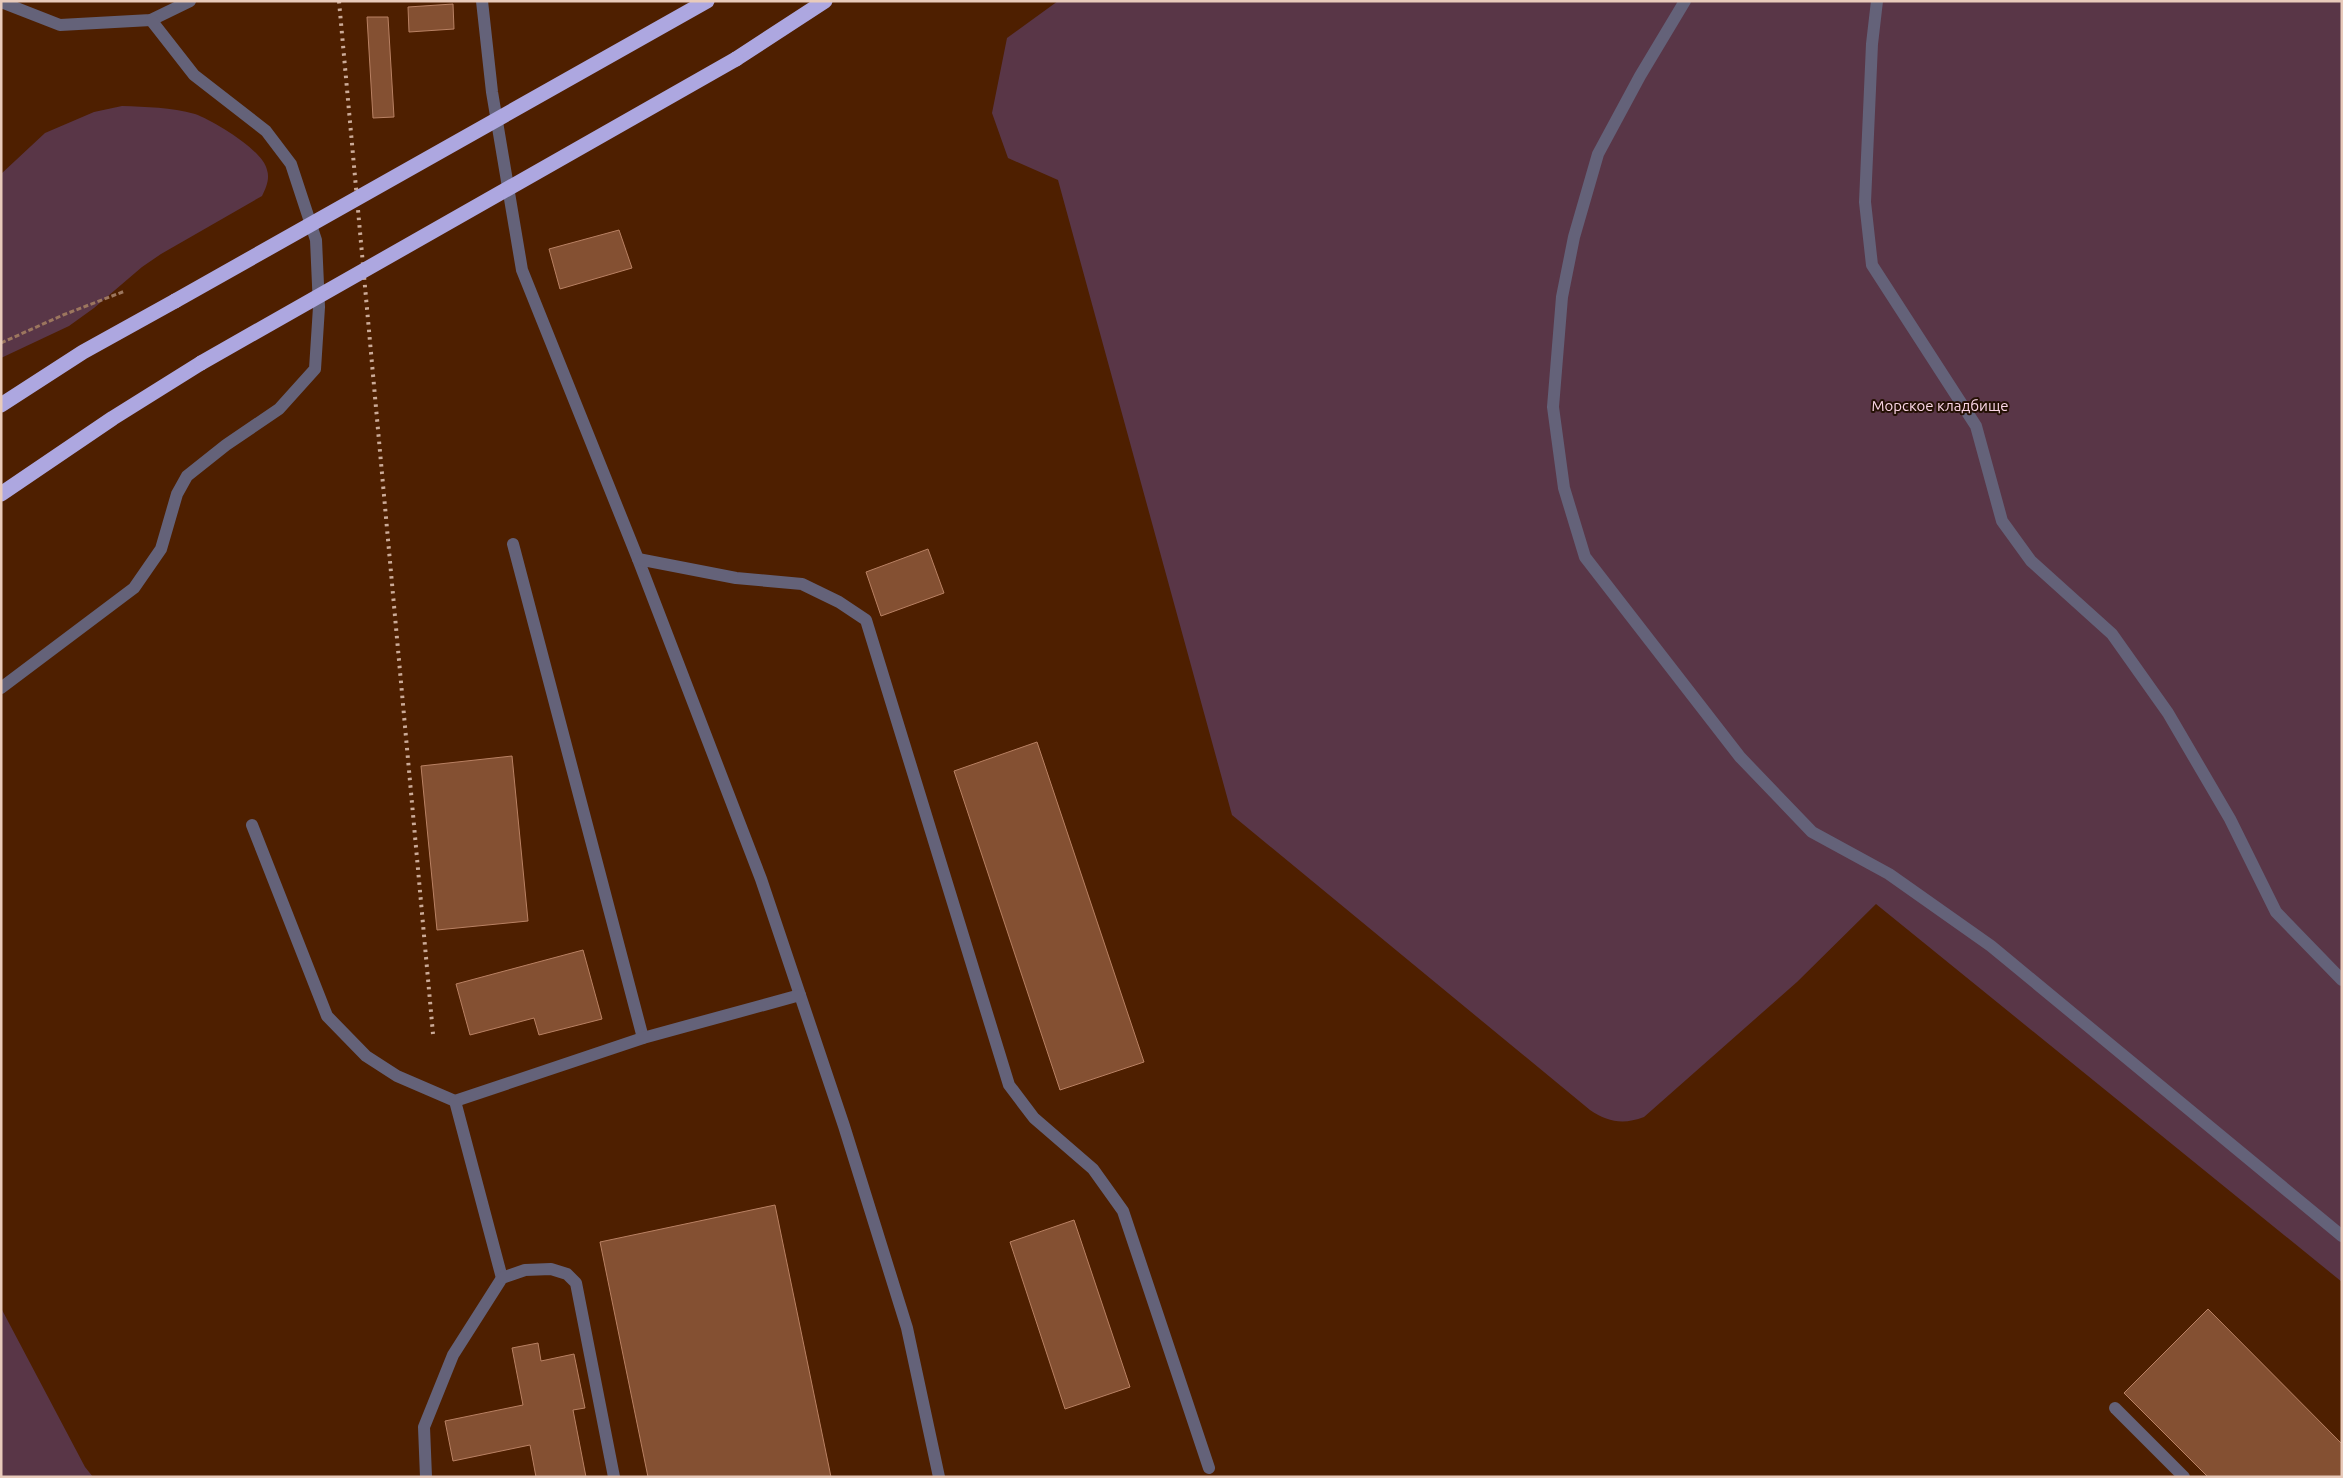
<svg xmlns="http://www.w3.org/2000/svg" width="2343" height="1478" viewBox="0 0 2343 1478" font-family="Ubuntu,sans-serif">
<rect width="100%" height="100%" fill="#4e1f00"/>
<g fill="#593647">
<path d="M1058 1H2342V1282L1876 904 1797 982 1644 1117C1623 1125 1608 1122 1590 1110L1232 815 1058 180 1008 158 992 113 1007 38Z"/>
<path d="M122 106C146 107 171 107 195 114 214 121 263 150 267 170 270 179 266 188 262 196L161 254 142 267 94 308 69 326 1 358V174L45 133 94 112Z"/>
<polygon points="1,1308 85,1467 93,1477 1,1477"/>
</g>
<g fill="#845032" stroke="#b98163">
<polygon points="453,4 454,29 409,32 408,7"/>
<polygon points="367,17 388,17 394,117 373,118"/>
<polygon points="619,230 632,268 560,289 549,249"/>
<polygon points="928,549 944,593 881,616 866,572"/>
<polygon points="1037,742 1144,1062 1060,1090 954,771"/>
<polygon points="512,756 528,921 437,930 421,766"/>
<polygon points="583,950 602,1019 539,1035 534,1018 470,1035 456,984"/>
<polygon points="775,1205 831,1477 648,1477 600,1242"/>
<polygon points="1074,1220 1130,1387 1065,1409 1010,1242"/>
<polygon points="2208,1309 2342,1444 2342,1477 2208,1477 2124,1393"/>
<polygon points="538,1343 541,1361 574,1354 585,1408 573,1410 586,1477 536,1477 530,1445 453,1461 445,1421 523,1405 512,1348"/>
</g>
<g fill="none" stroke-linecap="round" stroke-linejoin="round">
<polyline stroke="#9c765e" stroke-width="3" stroke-dasharray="5 2.5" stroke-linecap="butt" points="1,343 63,315 125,291"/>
<g stroke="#646279" stroke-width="12">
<polyline points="482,1 492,92 522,270 638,559 761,879 844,1126 907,1328 939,1477"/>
<polyline points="1685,1 1640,76 1598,154 1574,237 1562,297 1553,407 1564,488 1585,557 1740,757 1812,832 1889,874 1991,946 2342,1236"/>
<polyline points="1877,1 1872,44 1865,202 1872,265 1976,426 2002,521 2031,561 2112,634 2168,713 2230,819 2276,912 2342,980"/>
<polyline points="1,2 60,25 151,20 190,1"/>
<polyline points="513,544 643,1038"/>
<polyline points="638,559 736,578 802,584 839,602 866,620 1009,1085 1034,1118 1093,1169 1123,1211 1209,1468"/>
<polyline points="1,688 134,588 161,549 177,494 187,476 226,445 279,409 315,369 319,307 316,240 291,164 266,131 194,75 151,20"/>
<polyline points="252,825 327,1016 366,1056 397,1076 455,1101 643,1038 800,995"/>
<polyline points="455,1101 502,1278"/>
<polyline points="2115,1408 2184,1477"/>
<polyline points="426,1477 424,1427 453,1355 502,1278 525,1270 551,1269 567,1274 576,1283 614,1477"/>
</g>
<g stroke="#ada7e0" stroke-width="15">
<polyline points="736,59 825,1"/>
<polyline points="1,405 83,352 175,301"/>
<polyline points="1,494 113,418 201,363"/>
</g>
<polyline stroke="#ccab98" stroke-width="4" stroke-dasharray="2.5 5" stroke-linecap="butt" points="339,1 433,1034"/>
<g stroke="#ada7e0" stroke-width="15">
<polyline points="175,301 707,1"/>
<polyline points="201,363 736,59"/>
</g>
</g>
<g text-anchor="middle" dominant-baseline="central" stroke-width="4" stroke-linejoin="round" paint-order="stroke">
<g font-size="15" fill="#fcd7e8" stroke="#251105">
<text x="1940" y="405">Морское кладбище</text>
</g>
</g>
<rect width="2343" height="1478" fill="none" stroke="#e9cbbb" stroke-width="5"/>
</svg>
